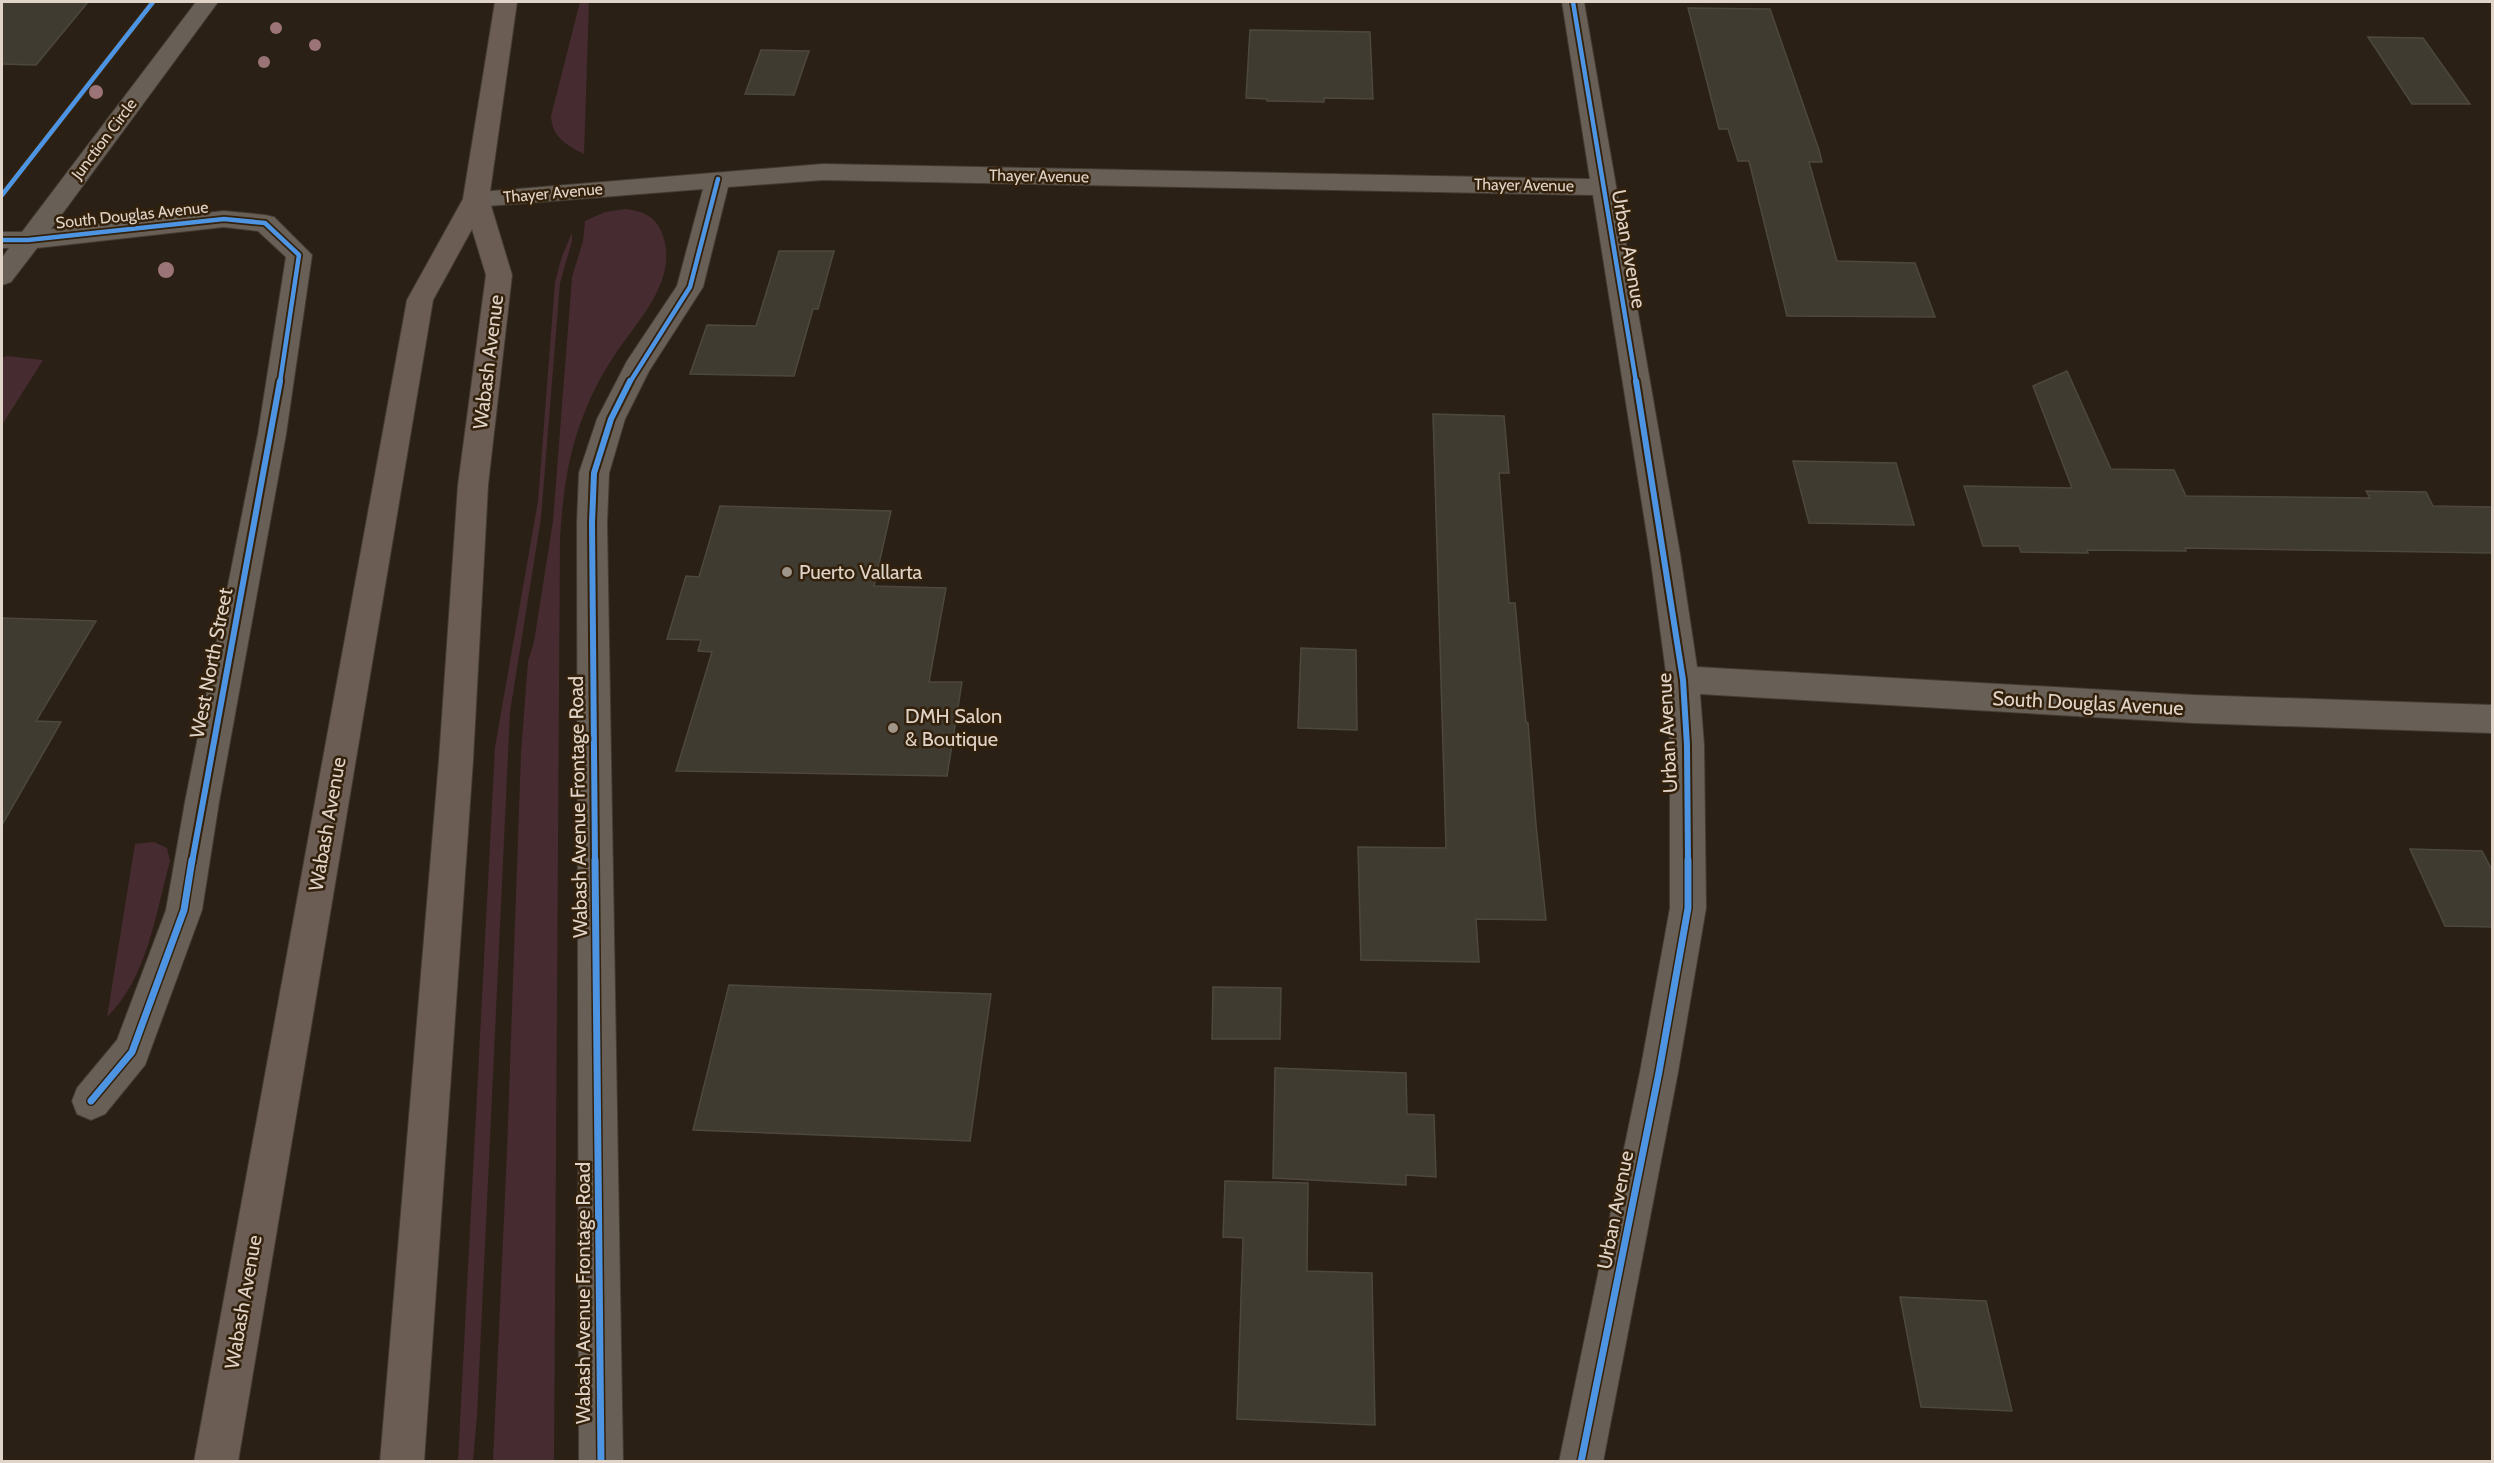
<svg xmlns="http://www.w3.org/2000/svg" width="2494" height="1463" viewBox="0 0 2494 1463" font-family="Cabin,sans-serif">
<rect width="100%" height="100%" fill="#2a2015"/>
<g fill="#462b30">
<path d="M580 2H589L584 154C566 145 552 137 551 116Z"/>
<path d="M625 209C644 211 657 217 663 236 678 280 639 319 616 353 604 371 594 389 586 409 568 451 563 493 560 538L554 1461H493L507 1151 521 753 528 661 534 642 553 521 572 277 583 241 585 221 605 212Z"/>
<polygon points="572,233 572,241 560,283 541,518 510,712 477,1416 473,1461 458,1461 495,747 538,501 555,282 562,256"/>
<polygon points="7,356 43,360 2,425 2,358"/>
<path d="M154 842 167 848 170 861C156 912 147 979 107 1017L135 844Z"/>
</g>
<g fill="#403b31" stroke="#4d483d" stroke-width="1.5">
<polygon points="2,2 88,2 36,65 2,64"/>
<polygon points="1688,8 1770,9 1819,150 1822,162 1809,162 1837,261 1915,263 1935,317 1787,316 1749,161 1738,161 1728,129 1719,129"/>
<polygon points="1250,30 1370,32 1373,99 1324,98 1324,102 1267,101 1267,99 1246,98"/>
<polygon points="2368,37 2423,38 2470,104 2412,104"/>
<polygon points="761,50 809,51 794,95 745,94"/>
<polygon points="779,251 834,251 818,309 813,309 794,376 690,374 707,325 756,326"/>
<polygon points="2067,371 2111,469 2174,470 2186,496 2370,498 2366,491 2426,492 2433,506 2493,507 2493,553 2185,548 2186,551 2087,550 2088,553 2021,552 2019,546 1983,546 1964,486 2072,488 2033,386"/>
<polygon points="1433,414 1504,416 1509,473 1499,473 1509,603 1515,603 1526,722 1528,723 1536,825 1546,920 1476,919 1479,962 1361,960 1358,847 1446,848"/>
<polygon points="1793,461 1896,463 1914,525 1809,523"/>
<polygon points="720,506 891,511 874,586 946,588 929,682 962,682 947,776 676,771 712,652 698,651 701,640 667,639 686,576 699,577"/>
<polygon points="2,618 96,621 36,721 61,722 2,825"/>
<polygon points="1301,648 1356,650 1357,730 1298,728"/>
<polygon points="2410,849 2482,851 2493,872 2493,927 2445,926"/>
<polygon points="729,985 991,994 970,1141 693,1130"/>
<polygon points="1213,987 1281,988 1280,1039 1212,1039"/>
<polygon points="1275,1068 1406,1073 1407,1114 1434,1115 1436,1177 1406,1175 1406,1185 1273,1178"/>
<polygon points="1225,1181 1308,1183 1307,1271 1372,1273 1375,1425 1237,1419 1243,1238 1223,1237"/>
<polygon points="1900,1297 1986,1301 2012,1411 1921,1407"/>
</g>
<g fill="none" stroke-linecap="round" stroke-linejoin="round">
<g stroke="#443b33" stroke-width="2">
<g id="street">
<polygon points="196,2 218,2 51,229 224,211 265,215 274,217 312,255 286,434 219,802 202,910 145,1065 105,1114 91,1120 77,1114 72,1101 77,1088 117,1040 166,910 185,802 258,434 286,257 258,231 224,227 37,248 11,282 2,285 2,258 9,248 2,248 2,232 22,232"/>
<polygon points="1562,2 1584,2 1680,554 1697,667 2194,695 2492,705 2492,733 2194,723 1700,694 1704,745 1706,908 1678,1072 1603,1462 1559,1462 1640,1072 1670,908 1670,745 1667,680 1650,554 1593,195 823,180 728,187 703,287 649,371 625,419 609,473 607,523 623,1462 579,1462 577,523 579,473 597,419 627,361 677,286 703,189 476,207 467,205 463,199 467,193 823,164 1590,179"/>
</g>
</g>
<g stroke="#443b33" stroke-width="2">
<polygon id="primary" points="495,2 517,2 489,199 512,275 488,485 473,760 424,1462 380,1462 439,760 458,485 486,275 472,229 433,300 238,1462 194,1462 407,300 463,199"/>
</g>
<use href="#street" fill="#686057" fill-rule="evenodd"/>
<use href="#primary" fill="#6b5d54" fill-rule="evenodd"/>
<g stroke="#33210c" stroke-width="8">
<g id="cycleway-far2">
<polyline points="1573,2 1636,382"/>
<polyline points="2,195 153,2"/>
<polyline points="2,240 28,240 224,219 265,223 299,255 280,382"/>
<polyline points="630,382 690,287 718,179"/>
</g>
</g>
<g stroke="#33210c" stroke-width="10">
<g id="cycleway-far1">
<polyline points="1636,381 1683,680 1687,745 1688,862"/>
<polyline points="192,862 280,381"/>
<polyline points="595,862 592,523 594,473 611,419 630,381"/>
</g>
</g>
<g stroke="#33210c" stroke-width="10">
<g id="cycleway">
<polyline points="595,860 601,1462"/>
<polyline points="91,1101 132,1052 184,910 192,860"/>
<polyline points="1581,1462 1659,1072 1688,908 1688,860"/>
</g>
</g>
<use href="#cycleway-far2" stroke="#4d94e3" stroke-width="4.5"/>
<use href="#cycleway-far1" stroke="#4d94e3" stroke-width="6"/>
<use href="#cycleway" stroke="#4d94e3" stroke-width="7"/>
</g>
<g fill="#9b7477">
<circle cx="276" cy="28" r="6"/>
<circle cx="315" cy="45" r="6"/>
<circle cx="264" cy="62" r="6"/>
<circle cx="96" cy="92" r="7"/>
<circle cx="166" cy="270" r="8"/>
</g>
<g fill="#a09589" stroke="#33210c" stroke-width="2">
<circle cx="787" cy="572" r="6"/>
<circle cx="893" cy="728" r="6"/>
</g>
<g text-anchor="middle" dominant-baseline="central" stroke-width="5" stroke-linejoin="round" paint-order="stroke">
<g font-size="16" fill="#e0d4c8" stroke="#33210c">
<text transform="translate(104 139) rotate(-53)">Junction Circle</text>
<text transform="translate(1039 176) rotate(1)">Thayer Avenue</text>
<text transform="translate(1524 185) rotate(1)">Thayer Avenue</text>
<text transform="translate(553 193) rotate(-5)">Thayer Avenue</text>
<text transform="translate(132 215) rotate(-6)">South Douglas Avenue</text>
</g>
<g font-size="20" fill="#e0d4c8" stroke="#33210c">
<text transform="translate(1629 249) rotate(80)">Urban Avenue</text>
<text transform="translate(488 362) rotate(-83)">Wabash Avenue</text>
<text transform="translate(211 663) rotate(-79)">West North Street</text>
<text transform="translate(2088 703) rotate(3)">South Douglas Avenue</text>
<text transform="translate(1667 733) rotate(-93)">Urban Avenue</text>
<text transform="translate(578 807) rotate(-91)">Wabash Avenue Frontage Road</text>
<text transform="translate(327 824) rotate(-80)">Wabash Avenue</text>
<text transform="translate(1615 1210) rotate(-79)">Urban Avenue</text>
<text transform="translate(583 1293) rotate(-90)">Wabash Avenue Frontage Road</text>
<text transform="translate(243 1302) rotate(-80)">Wabash Avenue</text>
</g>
<g font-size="20" fill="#e0d4c8" stroke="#33210c" text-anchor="start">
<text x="799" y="572">Puerto Vallarta</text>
<text x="905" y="716">DMH Salon<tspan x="905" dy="23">&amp; Boutique</tspan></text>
</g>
</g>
<rect width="2494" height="1463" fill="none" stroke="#e0d4c8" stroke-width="6"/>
</svg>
